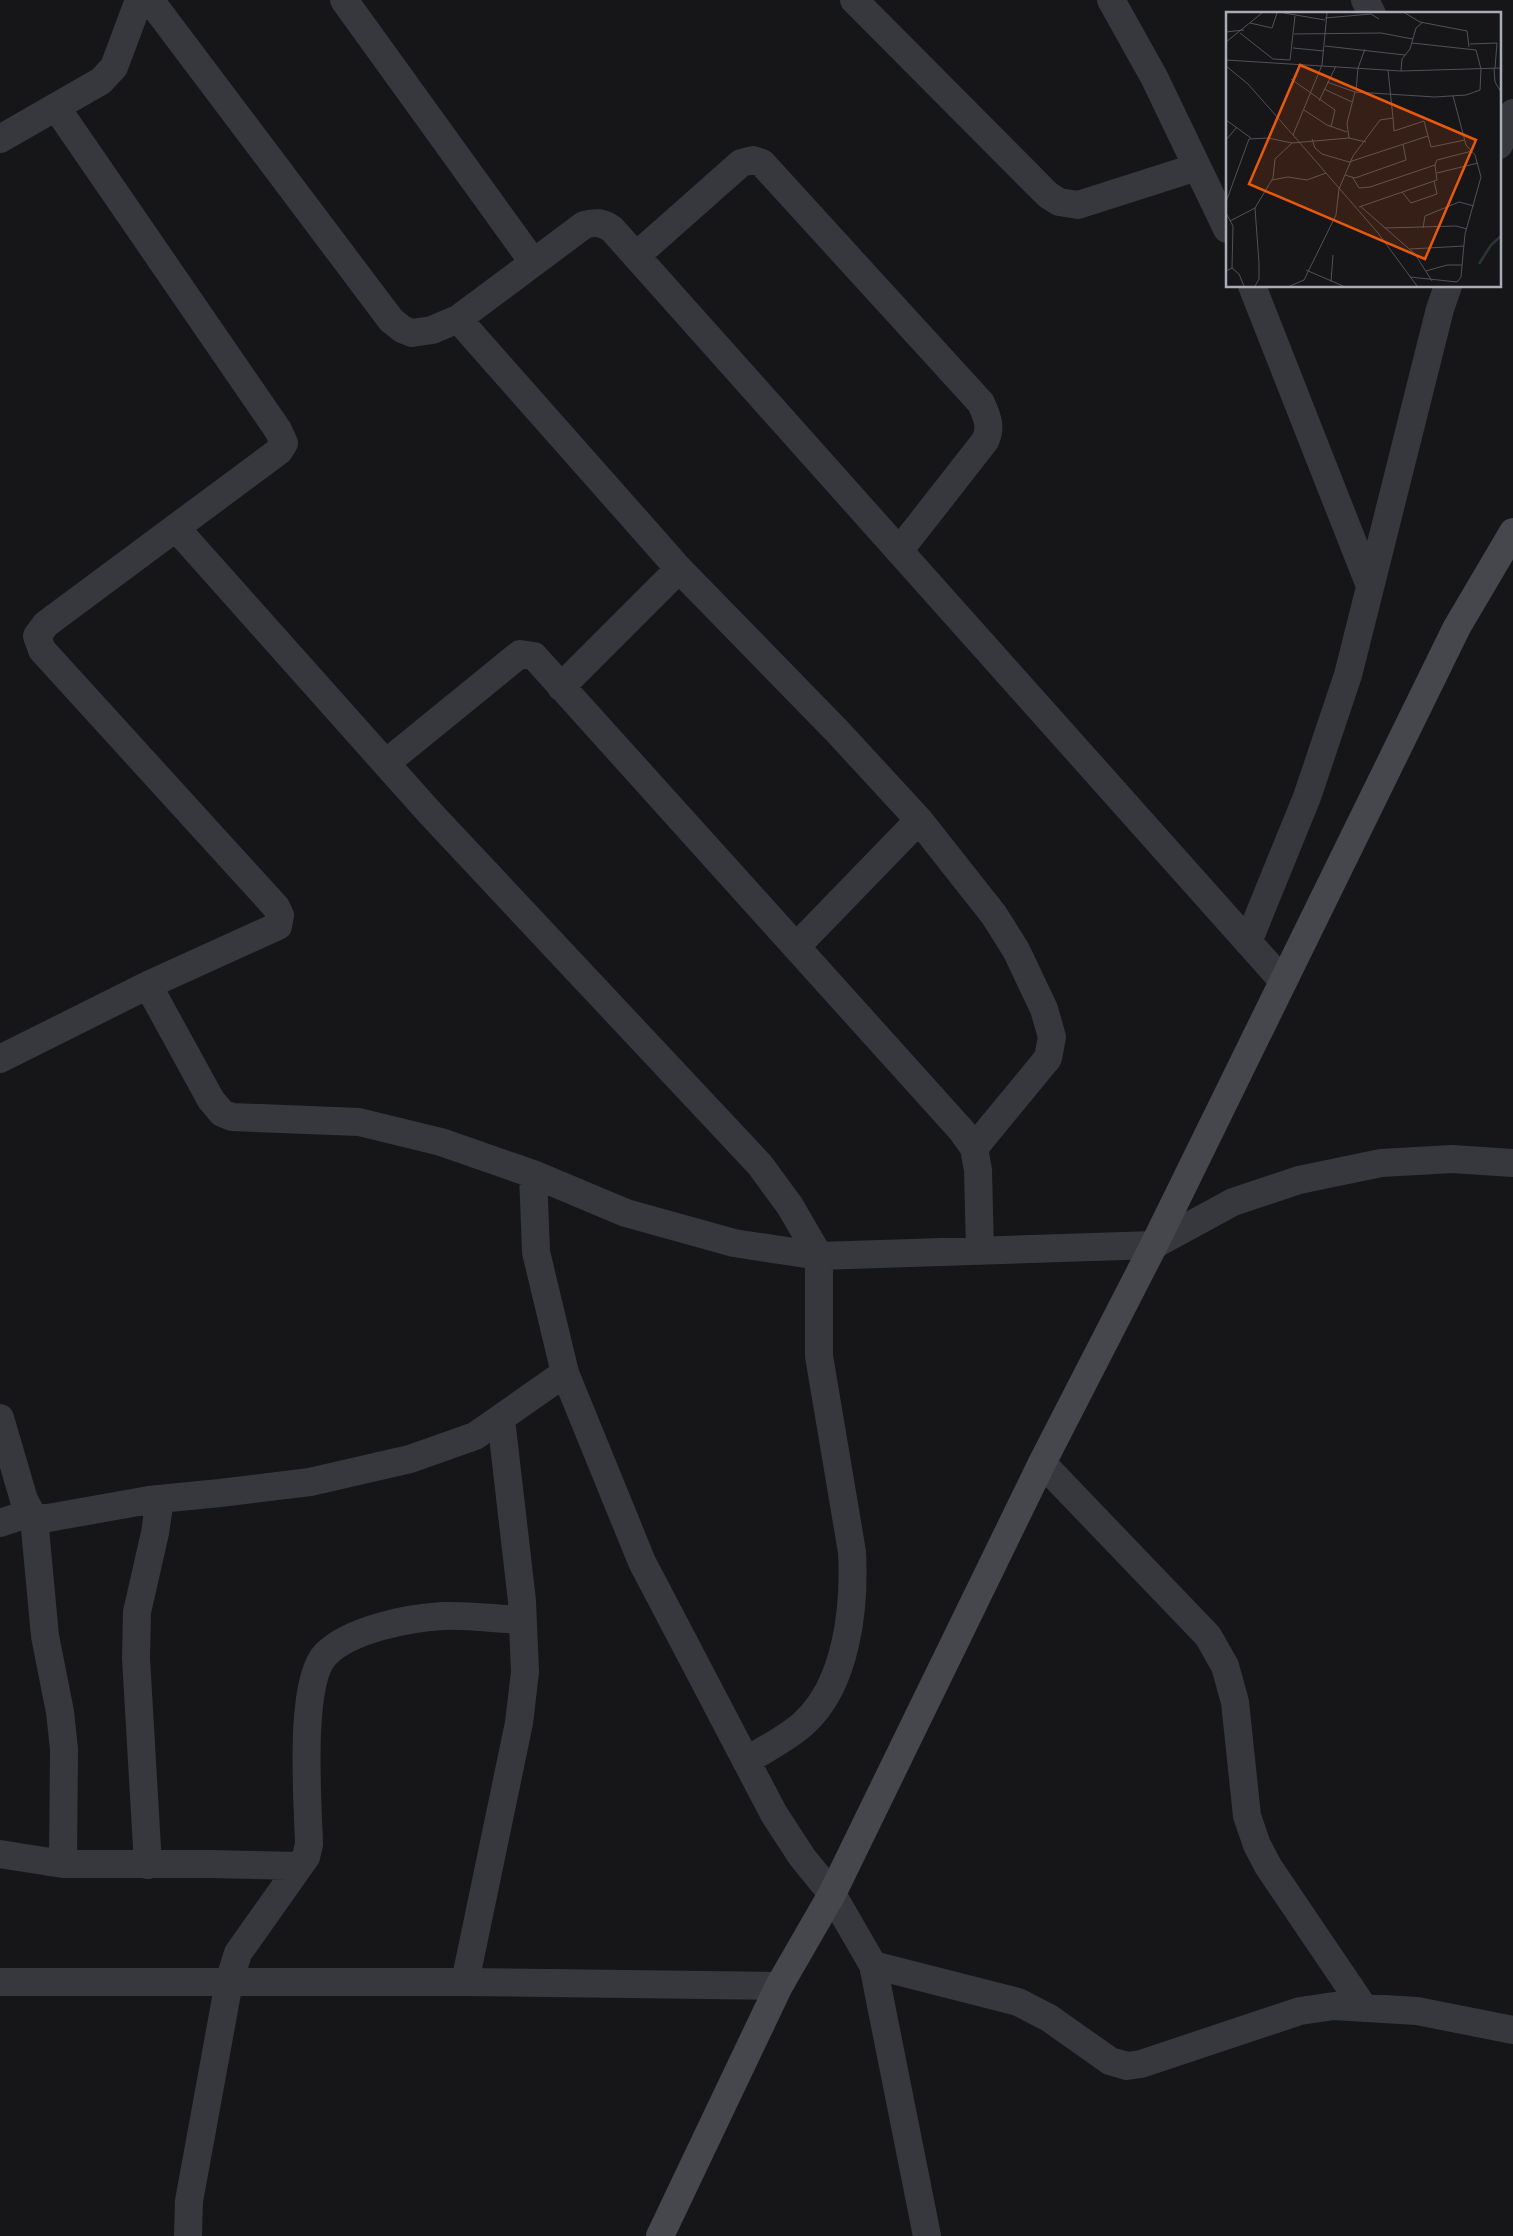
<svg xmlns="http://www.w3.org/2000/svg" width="1513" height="2236" viewBox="0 0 1513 2236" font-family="'PT Sans',sans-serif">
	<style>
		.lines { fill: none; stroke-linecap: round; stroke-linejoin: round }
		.street { stroke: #37383d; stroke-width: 28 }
		.secondary { stroke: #45474d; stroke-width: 28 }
		.inset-river { fill: none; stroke: #2c353c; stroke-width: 2.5 }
		.inset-road { fill: none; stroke: #505258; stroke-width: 1 }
		.view { fill: #e8590c; fill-opacity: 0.15; stroke: #e8590c; stroke-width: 2.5 }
		.inset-edge { fill: none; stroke: #a8adb8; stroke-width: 2.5 }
	</style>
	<rect width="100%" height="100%" fill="#161618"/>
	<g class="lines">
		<path class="street" d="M 150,0 L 391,320 L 402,329 L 412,333 L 432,330 L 458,319 L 584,225 C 596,222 602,222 612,229 L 1283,981
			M 344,0 L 533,262
			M 854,0 L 1048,195 L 1059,202 L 1078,205 L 1197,167
			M 1111,0 L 1154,77 L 1227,229
			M 1365,0 L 1372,14
			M 56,107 L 278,430 L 284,443 L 279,451 L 46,624 L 37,636 L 42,650 L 276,907 L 280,915 L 278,926 L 148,985
			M 0,139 L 101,81 L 114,67 L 139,0
			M 1499,145 L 1513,113
			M 636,256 L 741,163 L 753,160 L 762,163 L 981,403 C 987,417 992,427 985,441 L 899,551
			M 1252,286 L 1370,586
			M 458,319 L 679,569 L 837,731 L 919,820 L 994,915 L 1016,950 L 1044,1009 L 1052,1037 L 1048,1058 L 974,1148
			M 176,528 L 430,813 L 760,1165 L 790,1206 L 819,1256 L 819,1356 L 852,1552 C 855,1607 847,1684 804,1723 C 788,1738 765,1749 746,1761
			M 561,687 L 679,569
			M 386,763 L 520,654 L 534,656 L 962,1131 L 974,1148 L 978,1170 L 980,1250
			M 1248,942 L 1307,797 L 1348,675 L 1440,309 L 1448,286
			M 796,947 L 919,820
			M 0,1059 L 148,985 L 211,1100 L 222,1113 L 232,1117 L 359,1122 L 441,1142 L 533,1174 L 626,1213 L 734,1243 L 819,1256 L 1154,1245 L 1233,1202 L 1299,1180 L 1381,1163 L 1452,1159 L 1513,1163
			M 533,1174 L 536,1252 L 565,1373 L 642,1562 L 774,1814 L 802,1857 L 832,1894 L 873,1965 L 927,2236
			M 0,1418 L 24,1500 L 34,1518 L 48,1518 L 149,1500 L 220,1493 L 310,1482 L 410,1459 L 475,1436 L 565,1373
			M 1042,1463 L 1208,1636 L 1225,1666 L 1235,1702 L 1247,1816 L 1257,1845 L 1268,1866 L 1364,2008
			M 34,1518 L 45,1636 L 60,1712 L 64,1749 L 63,1864
			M 0,1523 L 30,1513
			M 0,1854 L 63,1864 L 209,1864 L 299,1866
			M 148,1865 L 136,1658 L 137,1612 L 155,1533 L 160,1499
			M 873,1965 L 1018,2002 L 1049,2018 L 1110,2061 L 1127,2066 L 1141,2064 L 1300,2011 L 1334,2006 L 1417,2011 L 1513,2030
			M 0,1982 L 465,1982 L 779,1986
			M 465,1982 L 519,1723 L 525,1672 L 522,1601 L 501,1419
			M 188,2236 L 189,2201 L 229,1982 L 238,1953 L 306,1857 L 309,1844 C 308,1804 298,1682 326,1654 C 351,1629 409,1618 443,1616 C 469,1615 496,1619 522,1620"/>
		<path class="secondary" d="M 660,2236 L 779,1986 L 832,1894 L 1042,1463 L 1154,1245 L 1457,627 L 1513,532"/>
	</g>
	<g transform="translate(1226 12)">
		<rect width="275" height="275" fill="#161618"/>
		<path class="inset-river" d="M 253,252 L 265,233 L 275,224"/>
		<path class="inset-road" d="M 58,1 L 99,8M 179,1 L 194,10 L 241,19 L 243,35M 99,6 L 145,2 L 153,7M 24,11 L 46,16 L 51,1M 0,20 L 18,18M 14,21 L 47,47 L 64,48 L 69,4M 68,22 L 155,21 L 187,27M 0,30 L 36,1M 244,32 L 271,31 L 269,56M 99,34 L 179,43M 67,36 L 98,39M 0,48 L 175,59 L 275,56M 0,54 L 22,72 L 67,123 L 152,221 L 191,274M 268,56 L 269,70 L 275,80M 175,59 L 176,47 L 184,37 L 190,16 L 197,10M 65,67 L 109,98 L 105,115M 101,70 L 129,80M 98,77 L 126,90M 130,79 L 132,56 L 139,37M 93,89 L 110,54M 78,98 L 101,113 L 121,120M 167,106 L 168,119 L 198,109 L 205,135 L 239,128M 0,108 L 25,126M 67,123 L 96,53 L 101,1M 123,126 L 121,111 L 129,80 L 209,85 L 240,83 L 254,78 L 255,57 L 250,38 L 186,31M 86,127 L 89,136 L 96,142 L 123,150 L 202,124M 0,128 L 11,115M 211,161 L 252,151M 119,163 L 129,166 L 180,148 L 177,132M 127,166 L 133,176 L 144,175 L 209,153 L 211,148 L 246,139M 46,168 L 62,165 L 81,168 L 100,161M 176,180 L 185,191 L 211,182 L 208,169M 0,190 L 23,127 L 42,126 L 66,131 L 123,126 L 140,130M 134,194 L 189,242 L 206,269M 133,195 L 211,168 L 209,153M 0,201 L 7,214 L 6,256 L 0,259M 4,209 L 29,196M 159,216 L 230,214 L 241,217M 197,216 L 199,204 L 233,190 L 248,194M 184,237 L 238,234M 6,256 L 13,262 L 18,274M 80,258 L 117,274M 200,259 L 221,253 L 236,253M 184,265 L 231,270 L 235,265 L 239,222 L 255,165 L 249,143 L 240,133 L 227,84M 105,270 L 107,243M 29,274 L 33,267 L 33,251 L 29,196 L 47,166 L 49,147 L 66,131M 64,274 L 78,268 L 110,203 L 113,177 L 127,144 L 154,108 L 167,106 L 162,58"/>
		<path class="view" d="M 74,53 L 250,128 L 199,247 L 23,172 Z"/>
		<rect width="275" height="275" class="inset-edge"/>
	</g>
</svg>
